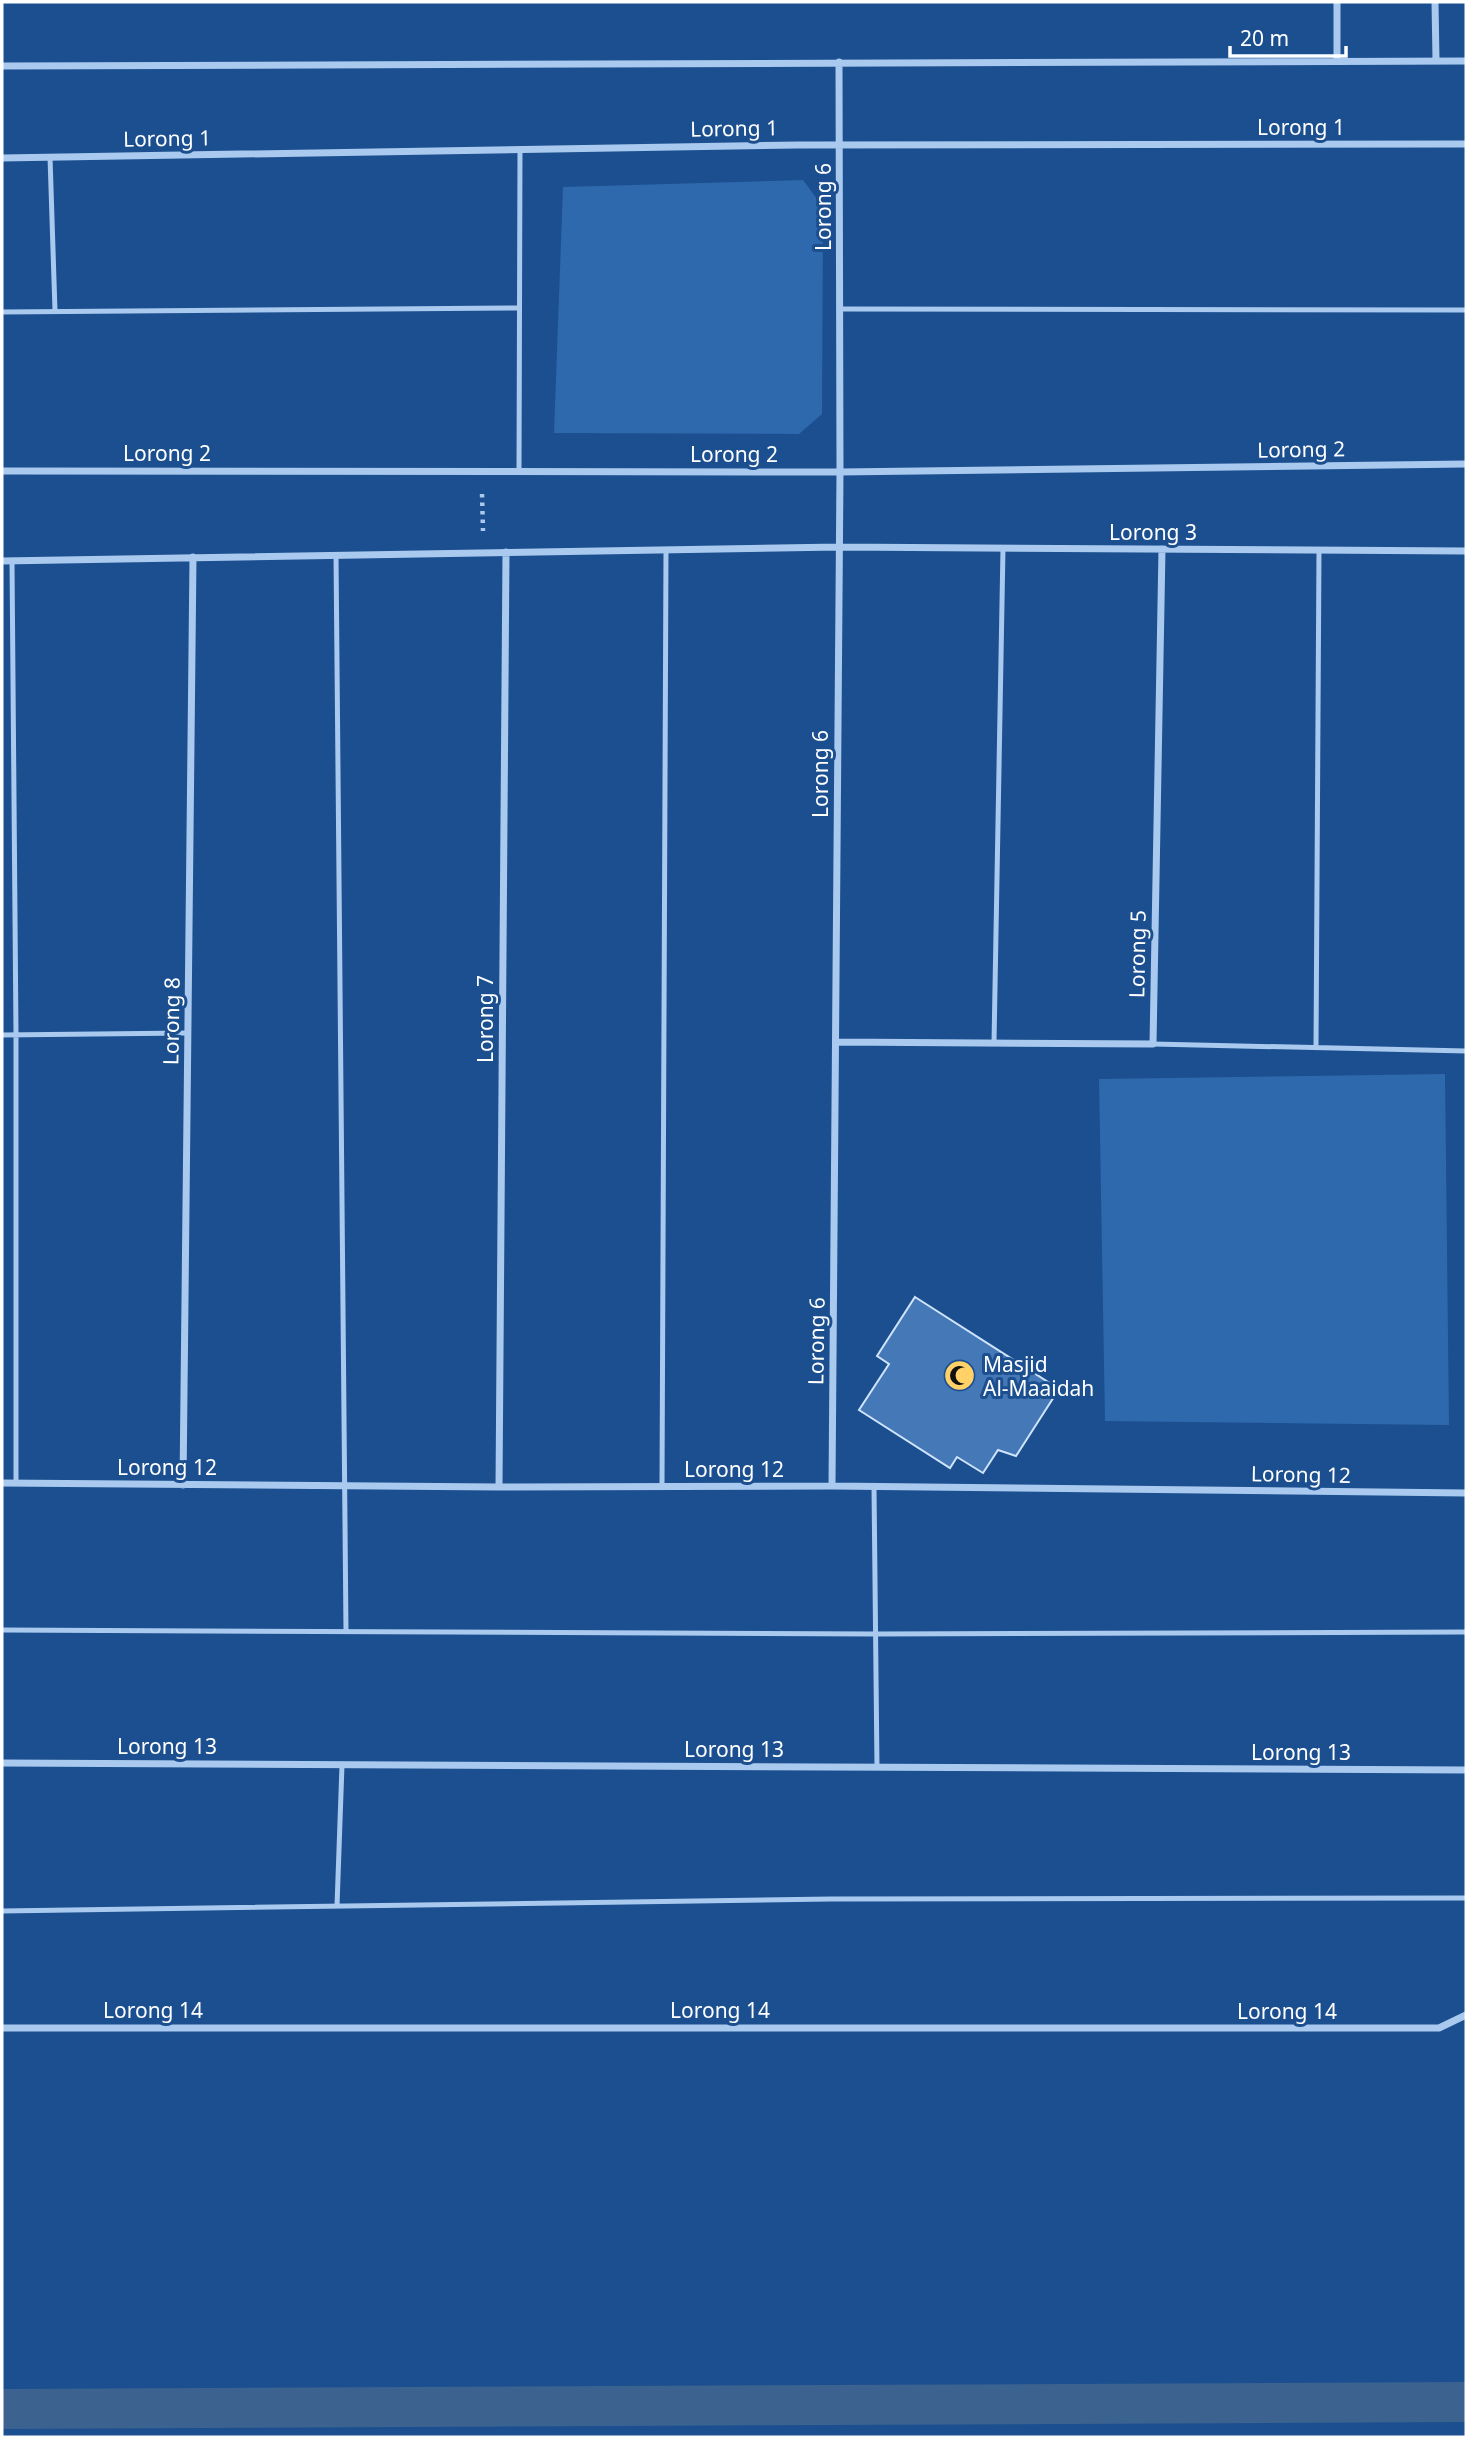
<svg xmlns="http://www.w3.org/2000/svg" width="1468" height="2439" viewBox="0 0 1468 2439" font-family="'Noto Sans',sans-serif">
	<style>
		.green { fill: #2e69ad }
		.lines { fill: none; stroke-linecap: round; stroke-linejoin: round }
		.canal { stroke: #3c6290; stroke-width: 40 }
		.building { fill: #4478b7; stroke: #cfe3fa; stroke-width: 2 }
		.path { stroke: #a9c9ee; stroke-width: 4.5; stroke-dasharray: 3.5 5; stroke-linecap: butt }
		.service { stroke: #a9c9ee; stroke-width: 5 }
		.minor { stroke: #a9c9ee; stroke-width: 7 }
		.labels { text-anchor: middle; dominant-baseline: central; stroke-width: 6; stroke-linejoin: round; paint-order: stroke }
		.street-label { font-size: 21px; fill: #fff; stroke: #1b4f8f }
		.poi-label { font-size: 21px; fill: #fff; stroke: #1b4f8f; text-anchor: start }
	</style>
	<rect width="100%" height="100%" fill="#1b4f8f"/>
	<path class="green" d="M 803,180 L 823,207 L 822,414 L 799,434 L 554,433 L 563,187 Z
		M 1445,1074 L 1449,1425 L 1105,1421 L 1099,1079 Z"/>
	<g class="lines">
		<path class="canal" d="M 2,2409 L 1466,2402"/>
	</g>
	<path class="building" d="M 915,1297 L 1059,1389 L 1016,1456 L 998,1450 L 983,1473 L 957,1457 L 950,1468 L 859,1410 L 889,1364 L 877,1356 Z"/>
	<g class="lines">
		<path class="path" d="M 482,494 L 483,531"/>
		<path class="service" d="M 50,157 L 55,311
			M 841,309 L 1466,310
			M 2,312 L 519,308
			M 519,471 L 520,149
			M 336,555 L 346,1632
			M 12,561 L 16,1035 L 16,1483
			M 2,1035 L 188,1033
			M 994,1043 L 1003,548
			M 1153,1044 L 1466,1051
			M 1316,1048 L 1319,550
			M 662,1487 L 666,550
			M 874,1487 L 877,1767
			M 2,1630 L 876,1634 L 1466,1632
			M 337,1906 L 342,1765
			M 2,1911 L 831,1899 L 1466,1898"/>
		<path class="minor" d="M 1435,2 L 1436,60
			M 1337,61 L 1337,2
			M 2,66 L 1466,61
			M 2,158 L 798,145 L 1466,144
			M 2,471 L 840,472 L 1466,464
			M 2,561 L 839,547 L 1466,551
			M 837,1042 L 1153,1044 L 1162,549
			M 2,1483 L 499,1487 L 832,1486 L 1466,1493
			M 183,1485 L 193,557
			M 832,1486 L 840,472 L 839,62
			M 499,1487 L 506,552
			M 2,1763 L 1466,1770
			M 2,2028 L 1439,2028 L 1466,2015"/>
	</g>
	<defs>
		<symbol id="mosque-disc" viewBox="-11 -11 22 22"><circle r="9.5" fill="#ffd166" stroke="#1b4f8f"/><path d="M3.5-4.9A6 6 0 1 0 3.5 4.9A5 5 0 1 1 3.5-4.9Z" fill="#111"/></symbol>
	</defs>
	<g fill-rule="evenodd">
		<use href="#mosque-disc" x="942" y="1358" width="35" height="35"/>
	</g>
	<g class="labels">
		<g class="street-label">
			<text x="1301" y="127">Lorong 1</text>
			<text transform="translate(734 128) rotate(-1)">Lorong 1</text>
			<text transform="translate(167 138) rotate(-1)">Lorong 1</text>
			<text transform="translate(823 207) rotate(-90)">Lorong 6</text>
			<text transform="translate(1301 449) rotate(-1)">Lorong 2</text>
			<text x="167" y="453">Lorong 2</text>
			<text x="734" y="454">Lorong 2</text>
			<text x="1153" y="532">Lorong 3</text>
			<text transform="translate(820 774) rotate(-90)">Lorong 6</text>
			<text transform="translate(1137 954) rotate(-89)">Lorong 5</text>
			<text transform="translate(485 1019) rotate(-90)">Lorong 7</text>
			<text transform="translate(171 1021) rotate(-89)">Lorong 8</text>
			<text transform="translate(816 1341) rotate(-89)">Lorong 6</text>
			<text x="167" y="1467">Lorong 12</text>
			<text x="734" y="1469">Lorong 12</text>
			<text transform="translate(1301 1474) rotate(1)">Lorong 12</text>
			<text x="167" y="1746">Lorong 13</text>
			<text x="734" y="1749">Lorong 13</text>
			<text x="1301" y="1752">Lorong 13</text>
			<text x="153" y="2010">Lorong 14</text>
			<text x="720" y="2010">Lorong 14</text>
			<text x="1287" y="2011">Lorong 14</text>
		</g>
		<g class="poi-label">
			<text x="983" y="1364">Masjid<tspan x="983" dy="24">Al-Maaidah</tspan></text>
		</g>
	</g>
	<rect width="1468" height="2439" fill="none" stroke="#ffffff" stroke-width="7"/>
	<path d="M1230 46v10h116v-10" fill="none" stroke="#ffffff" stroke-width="3.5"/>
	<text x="1240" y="46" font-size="21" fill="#ffffff" stroke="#1b4f8f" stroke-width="5" paint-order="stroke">20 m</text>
</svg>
